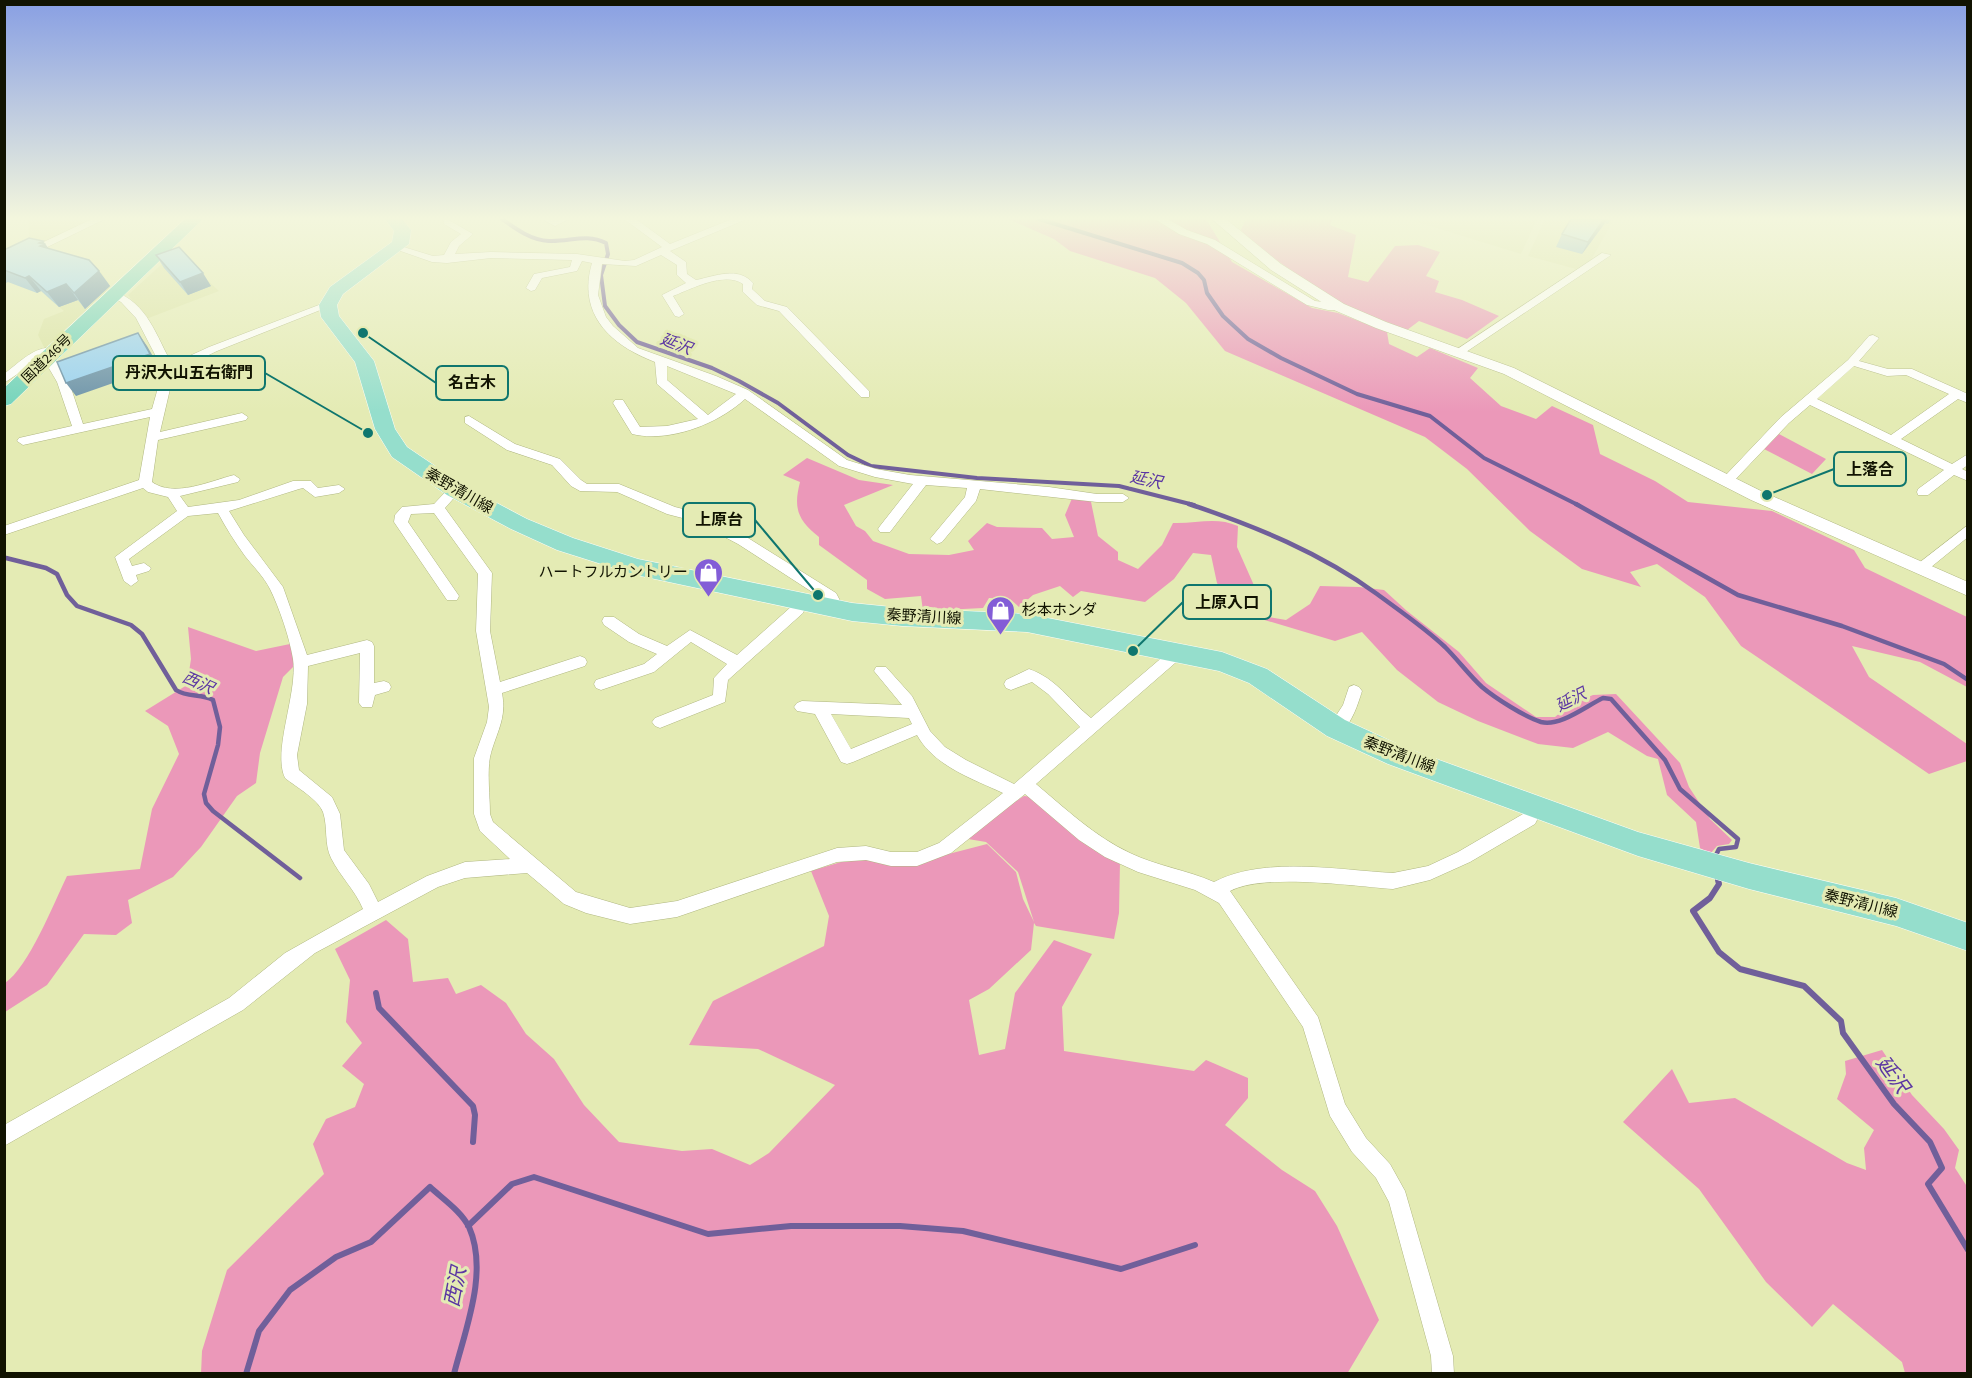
<svg xmlns="http://www.w3.org/2000/svg" width="1972" height="1378" viewBox="0 0 1972 1378" font-family="'Source Sans 3','Noto Sans JP',sans-serif">
	<style>
		.built { fill: #dbe3a4 }
		.green { fill: #eb98b9 }
		.lines { fill: none; stroke-linecap: round; stroke-linejoin: round }
		.stream-far2 { stroke: #705f9a; stroke-width: 4 }
		.stream-far1 { stroke: #705f9a; stroke-width: 4.5 }
		.stream { stroke: #705f9a; stroke-width: 6 }
		.minor-casing { stroke: #b0b781; stroke-width: 1 }
		.tertiary-casing { stroke: #b0b781; stroke-width: 1 }
		.primary-casing { stroke: #fff; stroke-width: 1 }
		.trunk-casing { stroke: #fff; stroke-width: 1 }
		.minor { fill: #fff; fill-rule: evenodd }
		.tertiary { fill: #fff; fill-rule: evenodd }
		.primary { fill: #95decc; fill-rule: evenodd }
		.trunk { fill: #72d3bb; fill-rule: evenodd }
		.wall { fill: #84b4cf }
		.shaded-wall { fill: #6b92a9 }
		.building { fill: #99d1f1; stroke: #6b92a9; stroke-width: 1.5 }
		.labels { text-anchor: middle; dominant-baseline: central; stroke-width: 6; stroke-linejoin: round; paint-order: stroke }
		.far-street-label { font-size: 14px; fill: #111301; stroke: #e4ebb4 }
		.street-label { font-size: 15px; fill: #111301; stroke: #e4ebb4 }
		.poi-label { font-size: 15px; fill: #111301; stroke: #e4ebb4; text-anchor: end }
		.water-label { font-size: 16px; font-style: italic; fill: #5b36a3; stroke: #e4ebb4 }
		.near-water-label { font-size: 20px; font-style: italic; fill: #5b36a3; stroke: #e4ebb4 }
		.leader { fill: none; stroke: #0f766e; stroke-width: 2 }
		.callout-dot { fill: #0f766e; stroke: #e4ebb4; stroke-width: 2 }
		.callout { fill: #e4ebb4; stroke: #0f766e; stroke-width: 2 }
		.callout-label { font-size: 16px; text-anchor: middle; font-weight: bold; fill: #111301 }
	</style>
	<rect width="100%" height="100%" fill="#e4ebb4"/>
	<path class="built" d="M 28,219 L 95,219 L 30,247 Z
		M 1407,219 L 1537,219 L 1521,254 Z
		M 1545,219 L 1614,219 L 1591,260 L 1576,269 L 1528,256 Z
		M 176,251 L 219,291 L 146,319 L 128,295 Z
		M 101,272 L 111,287 L 45,349 L 38,335 L 44,319 L 64,311 L 46,296 Z"/>
	<path class="green" d="M 1008,219 L 1206,219 L 1232,262 L 1312,308 L 1338,313 L 1387,332 L 1389,344 L 1417,357 L 1430,348 L 1478,368 L 1470,378 L 1501,406 L 1536,419 L 1552,406 L 1593,425 L 1600,454 L 1655,481 L 1688,502 L 1772,511 L 1854,550 L 1865,568 L 1967,617 L 1967,687 L 1920,662 L 1852,646 L 1869,677 L 1967,744 L 1967,761 L 1929,774 L 1741,646 L 1705,597 L 1657,564 L 1630,572 L 1641,587 L 1582,569 L 1530,531 L 1467,469 L 1425,437 L 1225,351 L 1186,303 L 1155,278 L 1070,251 L 1054,239 Z
		M 1246,219 L 1333,219 L 1330,225 L 1356,235 L 1348,277 L 1368,282 L 1395,246 L 1418,245 L 1440,252 L 1426,276 L 1439,281 L 1435,292 L 1462,300 L 1499,316 L 1467,339 L 1419,321 L 1407,330 L 1333,301 L 1245,237 L 1240,232 Z
		M 1779,434 L 1826,459 L 1812,474 L 1764,449 Z
		M 807,458 L 859,480 L 893,485 L 844,505 L 856,526 L 865,531 L 873,541 L 909,554 L 949,555 L 974,550 L 968,541 L 987,523 L 997,527 L 1042,528 L 1052,539 L 1074,537 L 1065,515 L 1073,496 L 1090,497 L 1098,536 L 1118,552 L 1118,560 L 1138,569 L 1162,545 L 1173,523 C 1196,524 1216,516 1238,526 L 1237,547 L 1268,617 L 1286,620 L 1310,604 L 1320,586 L 1359,587 L 1384,590 L 1407,611 L 1459,652 L 1486,683 L 1536,717 L 1555,717 L 1569,705 L 1593,695 L 1616,694 L 1680,763 L 1689,787 L 1710,819 L 1732,840 L 1729,844 L 1717,846 L 1710,854 L 1700,848 L 1696,822 L 1667,795 L 1658,759 L 1647,756 L 1608,732 L 1573,748 L 1538,744 L 1478,721 L 1438,702 L 1397,670 L 1362,632 L 1335,641 L 1238,612 L 1217,583 L 1211,555 L 1193,553 L 1174,579 L 1145,602 L 1081,591 L 1073,597 L 1060,586 L 1033,595 L 1019,607 L 1010,599 L 989,598 L 983,608 L 923,611 L 921,596 L 885,599 L 867,589 L 867,580 L 819,545 L 819,537 C 798,520 793,509 800,482 L 783,475 Z
		M 188,627 L 256,651 L 290,644 L 295,665 L 283,677 L 260,753 L 256,783 L 237,796 L 201,847 L 173,877 L 128,900 L 132,923 L 116,935 L 84,934 L 47,985 L 5,1012 L 5,983 C 28,968 54,903 67,876 L 140,869 L 152,809 L 179,754 L 168,726 L 145,711 L 187,685 L 191,659 Z
		M 1024,796 L 1033,797 L 1120,862 L 1119,913 L 1114,939 L 1036,926 L 1034,923 L 1031,950 L 989,989 L 969,1000 L 979,1055 L 1005,1049 L 1015,993 L 1054,940 L 1092,954 L 1062,1007 L 1064,1051 L 1194,1071 L 1206,1060 L 1248,1078 L 1248,1098 L 1225,1125 L 1282,1170 L 1315,1191 L 1337,1226 L 1379,1320 L 1347,1374 L 201,1374 L 202,1351 L 227,1270 L 324,1174 L 313,1144 L 326,1119 L 355,1107 L 364,1084 L 342,1066 L 362,1043 L 346,1022 L 350,980 L 335,949 L 386,920 L 408,939 L 413,982 L 448,978 L 456,994 L 481,985 L 506,1003 L 526,1034 L 554,1059 L 584,1105 L 619,1142 L 682,1151 L 712,1149 L 750,1165 L 769,1153 L 835,1085 L 758,1049 L 689,1045 L 713,1001 L 824,946 L 829,916 L 811,871 L 841,862 L 869,859 L 937,857 L 987,844 L 1016,872 L 1023,899 L 1034,922 L 1018,872 L 986,842 L 968,839 L 1003,809 Z
		M 1882,1050 L 1912,1095 L 1944,1129 L 1959,1150 L 1955,1168 L 1968,1188 L 1967,1373 L 1905,1373 L 1902,1362 L 1833,1304 L 1812,1327 L 1766,1282 L 1699,1189 L 1623,1122 L 1672,1069 L 1689,1103 L 1735,1098 L 1847,1163 L 1866,1170 L 1864,1148 L 1874,1130 L 1837,1099 L 1846,1074 L 1845,1061 Z"/>
	<g class="lines">
		<path class="stream-far2" d="M 502,219 C 516,229 531,240 549,241 C 570,242 586,233 606,243 L 608,254 L 601,275 L 605,306 L 619,325 L 637,342 L 712,368 L 739,381 L 778,403 L 848,455 L 871,466 L 977,478 L 1119,486 L 1194,505
			M 1039,219 L 1182,263 L 1198,273 L 1204,280 L 1207,293 L 1223,316 L 1248,339 L 1281,358 L 1357,394 L 1430,416 L 1484,458 L 1578,505"/>
		<path class="stream-far1" d="M 1189,504 C 1255,526 1321,553 1377,594 C 1400,611 1425,628 1445,647 C 1458,660 1469,675 1482,687 C 1495,698 1525,717 1541,722 C 1560,727 1586,706 1603,698 L 1611,699 L 1665,760 L 1680,789 L 1738,839 L 1736,847 L 1719,849 L 1716,855
			M 1576,504 L 1738,595 L 1842,626 L 1944,664 L 1968,680
			M 6,558 L 46,568 L 57,574 L 67,595 L 77,606 L 131,625 L 142,634 L 176,690 C 188,698 201,693 213,700 L 220,727 L 218,745 L 204,794 L 206,803 L 213,811 L 300,878
			M 1718,879 L 1719,882"/>
		<path class="stream" d="M 1718,880 L 1719,884 L 1710,898 L 1693,911 L 1719,952 L 1740,969 L 1804,986 L 1841,1021 L 1843,1033 L 1894,1104 L 1930,1142 L 1942,1168 L 1928,1184 L 1968,1250
			M 376,993 L 379,1008 L 473,1106 L 475,1115 L 473,1142
			M 468,1226 L 512,1184 L 534,1177 L 708,1234 L 791,1226 L 900,1226 L 963,1231 L 1121,1269 L 1195,1245
			M 246,1374 L 259,1331 L 290,1290 L 336,1257 L 371,1242 L 430,1187 C 443,1199 461,1211 469,1227 C 489,1272 465,1330 454,1374"/>
		<defs>
			<path id="minor" d="M 92,219 L 105,219 L 4,268 L 4,261 Z
				M 447,219 L 473,234 L 459,246 L 455,254 L 491,252 L 577,254 L 625,261 L 634,260 L 662,247 L 624,219 L 636,219 L 670,244 L 732,219 L 747,219 L 670,251 L 686,262 L 687,274 L 696,280 C 715,276 738,266 753,283 L 752,289 L 765,301 L 787,307 L 869,391 L 869,397 L 861,397 L 779,311 L 757,305 L 743,292 L 743,284 C 725,271 691,289 673,296 L 684,314 L 679,317 L 675,316 L 662,295 L 686,283 L 677,275 L 677,265 L 661,255 L 636,266 L 602,264 L 598,295 L 606,317 L 613,326 L 638,348 L 716,376 L 748,390 L 847,460 L 876,469 L 910,475 L 1049,487 L 1097,494 L 1123,494 L 1129,498 L 1123,502 L 1097,502 L 980,489 L 976,501 L 942,542 L 937,544 L 930,539 L 965,497 L 967,488 L 926,485 L 890,532 L 880,532 L 878,529 L 880,526 L 913,484 L 875,477 L 839,466 L 745,399 C 718,424 669,443 632,434 L 613,403 L 615,400 L 623,400 L 640,427 L 667,426 L 698,419 L 657,384 L 655,362 C 610,345 577,314 592,263 L 582,261 L 577,271 L 542,278 L 535,290 L 531,291 L 526,288 L 534,274 L 570,267 L 572,260 L 491,258 L 447,263 L 432,262 L 392,248 L 397,245 L 433,256 L 444,255 L 451,242 L 461,234 L 444,224 L 444,220 ZM 667,366 L 736,394 L 708,415 L 667,380 Z
				M 542,219 L 569,219 L 555,226 Z
				M 1155,219 L 1167,219 L 1187,230 L 1215,240 L 1315,301 L 1340,304 L 1345,307 L 1340,310 L 1328,310 L 1307,305 L 1207,244 L 1179,234 Z
				M 1602,253 L 1611,255 L 1463,354 L 1455,354 L 1453,352 Z
				M 114,292 C 147,301 157,338 172,364 L 209,347 L 324,303 L 328,302 L 333,305 L 217,351 L 174,372 L 160,432 L 242,413 L 248,417 L 246,420 L 158,440 L 152,482 C 174,498 210,481 234,475 L 240,479 L 238,482 L 180,496 L 188,507 L 239,500 L 293,481 L 311,481 L 318,488 L 339,485 L 345,489 L 339,493 L 315,497 L 303,488 L 299,489 L 229,511 L 244,535 L 283,587 L 307,655 L 367,640 L 372,642 L 374,646 L 374,683 L 384,681 L 389,683 L 391,687 L 389,691 L 375,695 L 372,707 L 362,707 L 359,703 L 360,653 L 308,666 L 307,704 L 297,755 L 299,770 L 332,797 L 340,814 L 344,850 L 369,884 L 378,902 L 427,876 L 465,862 L 510,859 L 480,831 L 474,814 L 474,758 L 487,722 L 489,707 L 476,631 L 478,574 L 434,513 L 411,514 L 408,522 L 459,596 L 457,600 L 447,600 L 394,522 L 395,515 L 402,507 L 434,504 L 450,487 L 455,486 L 461,490 L 445,508 L 492,573 L 490,631 L 500,682 L 580,656 L 585,658 L 587,662 L 585,666 L 502,693 C 507,720 496,732 490,757 C 487,774 490,796 490,814 L 493,822 L 576,892 L 630,908 L 677,901 L 837,848 L 866,846 L 891,852 L 917,852 L 939,843 L 1003,793 C 973,779 934,766 917,735 L 853,762 L 847,764 L 841,762 L 815,714 L 797,711 L 794,707 L 797,703 L 802,701 L 902,705 L 874,671 L 876,667 L 886,667 L 912,696 L 930,731 L 945,747 L 966,760 L 1014,784 L 1080,727 L 1048,694 L 1032,682 L 1011,690 L 1006,688 L 1004,684 L 1006,680 L 1029,669 C 1056,678 1070,701 1091,718 L 1172,649 L 1182,649 L 1184,653 L 1182,657 L 1036,784 C 1066,809 1094,836 1130,853 C 1157,866 1187,870 1214,882 C 1264,856 1337,870 1393,873 L 1428,866 L 1458,852 L 1523,814 L 1530,801 L 1536,799 L 1542,801 L 1544,806 L 1535,824 L 1470,862 L 1430,880 L 1393,889 C 1353,886 1264,873 1230,891 L 1318,1017 L 1345,1104 L 1366,1138 L 1390,1164 L 1405,1191 L 1453,1356 L 1454,1374 L 1432,1374 L 1431,1356 L 1389,1202 L 1376,1178 L 1352,1152 L 1330,1116 L 1303,1027 L 1219,903 L 1195,890 L 1138,872 L 1105,857 L 1079,840 L 1025,794 L 951,853 L 917,866 L 891,866 L 866,860 L 837,862 L 677,917 L 630,924 L 586,913 L 564,904 L 527,873 L 465,878 L 438,887 L 315,953 L 243,1010 L 4,1146 L 4,1125 L 229,998 L 285,953 L 363,909 C 355,890 340,876 331,858 C 324,844 328,827 323,812 C 318,799 296,787 285,778 C 272,751 298,693 293,659 C 290,639 279,607 270,589 C 264,577 253,566 245,556 C 235,542 226,528 218,513 L 188,516 L 129,559 L 132,566 L 144,563 L 151,568 L 149,571 L 136,575 L 138,581 L 131,586 L 124,581 L 115,557 L 177,511 L 168,497 L 148,492 L 143,488 L 4,535 L 4,526 L 139,480 L 150,417 L 23,445 L 17,441 L 19,438 L 72,426 L 57,382 L 43,358 L 46,355 L 4,383 L 4,374 C 19,363 42,338 61,352 L 52,355 L 69,382 L 83,424 L 152,409 L 163,370 L 136,318 L 121,302 L 109,295 ZM 831,714 L 909,718 L 912,724 L 851,749 Z
				M 1873,335 L 1879,338 L 1859,361 L 1888,369 L 1912,369 L 1968,394 L 1968,403 L 1958,399 L 1901,439 L 1952,464 L 1968,454 L 1968,465 L 1962,469 L 1968,472 L 1968,481 L 1954,475 L 1928,495 L 1918,495 L 1917,492 L 1918,489 L 1944,470 L 1810,405 L 1789,423 L 1731,484 L 1723,484 L 1721,481 L 1723,478 L 1781,417 L 1848,360 L 1869,336 ZM 1854,366 L 1887,376 L 1906,375 L 1949,394 L 1891,435 L 1817,399 Z
				M 469,416 L 515,444 L 560,459 L 581,480 L 587,484 L 619,484 L 675,507 L 703,514 L 748,538 L 836,593 L 844,608 L 842,612 L 832,612 L 826,601 L 738,544 L 694,521 L 667,514 L 617,492 L 580,491 L 571,486 L 552,465 L 507,450 L 465,423 L 465,417 Z
				M 1968,525 L 1968,537 L 1925,572 L 1915,572 L 1913,569 L 1915,566 Z
				M 801,596 L 808,601 L 803,613 L 728,680 L 725,702 L 660,728 L 655,726 L 652,722 L 655,718 L 713,695 L 714,678 L 727,664 L 691,642 L 654,672 L 601,690 L 596,688 L 594,684 L 596,680 L 644,664 L 657,654 L 629,642 L 604,625 L 602,621 L 604,617 L 614,617 L 639,634 L 667,646 L 690,630 L 737,655 L 792,606 L 796,597 Z
				M 1354,685 L 1359,687 L 1362,691 C 1358,704 1348,738 1331,732 L 1328,728 L 1343,705 L 1349,687 Z"/>
			<path id="tertiary" d="M 1212,219 L 1226,219 L 1281,264 L 1344,304 L 1386,322 L 1514,368 L 1763,492 L 1968,582 L 1968,596 L 1751,500 L 1504,374 L 1376,328 L 1334,310 L 1271,270 Z"/>
			<path id="primary" d="M 385,219 L 402,219 L 411,230 L 409,244 L 343,294 L 337,305 L 339,316 L 374,361 L 395,429 L 407,447 L 463,485 L 527,519 L 573,538 L 638,559 L 852,603 L 902,608 L 1027,614 L 1222,652 L 1267,669 L 1345,720 L 1406,748 L 1638,832 L 1749,863 L 1896,898 L 1968,923 L 1968,951 L 1896,926 L 1749,889 L 1638,856 L 1388,764 L 1327,736 L 1249,683 L 1219,671 L 1027,632 L 902,626 L 852,621 L 636,575 L 557,550 L 511,529 L 447,495 L 392,457 L 375,429 L 355,362 L 321,317 L 319,305 L 330,287 L 392,242 L 394,231 Z"/>
			<path id="trunk" d="M 185,219 L 203,219 L 11,404 L 4,406 L 4,388 Z"/>
		</defs>
		<use href="#minor" class="minor-casing"/>
		<use href="#tertiary" class="tertiary-casing"/>
		<use href="#primary" class="primary-casing"/>
		<use href="#trunk" class="trunk-casing"/>
		<use href="#minor" class="minor"/>
		<use href="#tertiary" class="tertiary"/>
		<use href="#primary" class="primary"/>
		<use href="#trunk" class="trunk"/>
	</g>
	<path class="wall" d="M 1571,219 L 1611,219 L 1608,224 L 1605,223 L 1582,254 L 1556,247 L 1562,234 Z
		M 43,241 L 48,248 L 99,271 L 110,286 L 85,309 L 78,300 L 59,307 L 41,291 L 37,293 L 8,282 L 4,284 L 4,250 Z
		M 156,255 L 211,286 L 188,295 L 164,268 Z"/>
	<path class="shaded-wall" d="M 1604,219 L 1607,219 L 1605,223 L 1582,254 L 1588,242 Z
		M 43,241 L 54,256 L 40,246 L 39,243 Z
		M 99,271 L 110,286 L 85,309 L 74,293 Z
		M 203,273 L 211,286 L 188,295 L 180,282 Z
		M 29,276 L 41,291 L 37,293 L 25,278 Z
		M 66,284 L 78,300 L 59,307 L 47,292 Z
		M 138,333 L 147,346 L 159,367 L 76,396 L 66,383 Z"/>
	<path class="building" d="M 1571,219 L 1604,219 L 1588,242 L 1562,234 Z
		M 29,238 L 43,241 L 39,243 L 44,244 L 40,246 L 89,260 L 99,271 L 74,293 L 66,284 L 47,292 L 29,276 L 25,278 L 4,270 L 4,250 Z
		M 179,247 L 203,273 L 180,282 L 156,255 Z
		M 138,333 L 150,354 L 66,383 L 57,362 Z"/>
	<linearGradient id="sky" x2="0" y2="1"><stop stop-color="#889fe3"/><stop offset="0.53" stop-color="#f3f6dd"/><stop offset="1" stop-color="#f3f6dd" stop-opacity="0"/></linearGradient>
	<rect width="1972" height="412" fill="url(#sky)"/>
	<defs>
		<symbol id="shop-pin" viewBox="-11 -11 22 30"><path d="M0 17L-7.5 6A9.5 9.5 0 1 1 7.5 6Z" fill="#835dd7" stroke="#e4ebb4"/><path d="M-5-2.5h2.3a2.7 3.5 0 0 1 5.4 0H5L5.5 6h-11ZM-1.5-2.5h3a1.5 2.3 0 0 0-3 0Z" fill="#fff"/></symbol>
	</defs>
	<g fill-rule="evenodd">
		<use href="#shop-pin" x="692" y="556" width="33" height="45"/>
		<use href="#shop-pin" x="984" y="594" width="33" height="45"/>
	</g>
	<g class="labels">
		<g class="far-street-label">
			<text transform="translate(47 359) rotate(-44)">国道246号</text>
		</g>
		<g class="street-label">
			<text transform="translate(459 491) rotate(30)">秦野清川線</text>
			<text transform="translate(924 617) rotate(3)">秦野清川線</text>
			<text transform="translate(1399 755) rotate(21)">秦野清川線</text>
			<text transform="translate(1861 904) rotate(14)">秦野清川線</text>
		</g>
		<g class="poi-label">
			<text x="688" y="572">ハートフルカントリー</text>
			<text x="1022" y="610" text-anchor="start">杉本ホンダ</text>
		</g>
		<g class="water-label">
			<text transform="translate(676 344) rotate(21)">延沢</text>
			<text transform="translate(1146 480) rotate(12)">延沢</text>
			<text transform="translate(198 683) rotate(24)">西沢</text>
			<text transform="translate(1571 700) rotate(-27)">延沢</text>
		</g>
		<g class="near-water-label">
			<text transform="translate(1892 1075) rotate(54)">延沢</text>
			<text transform="translate(456 1287) rotate(-79)">西沢</text>
		</g>
	</g>
	<path class="leader" d="M368 433L265 373M363 333L436 383M1767 495L1834 469M818 595L755 520M1133 651L1183 602"/>
	<g class="callout-dot">
		<circle cx="368" cy="433" r="6"/>
		<circle cx="363" cy="333" r="6"/>
		<circle cx="1767" cy="495" r="6"/>
		<circle cx="818" cy="595" r="6"/>
		<circle cx="1133" cy="651" r="6"/>
	</g>
	<g class="callout">
		<rect x="113" y="356" width="152" height="34" rx="6"/>
		<rect x="436" y="366" width="72" height="34" rx="6"/>
		<rect x="1834" y="452" width="72" height="34" rx="6"/>
		<rect x="683" y="503" width="72" height="34" rx="6"/>
		<rect x="1183" y="585" width="88" height="34" rx="6"/>
	</g>
	<g class="callout-label">
		<text x="189" y="378">丹沢大山五右衛門</text>
		<text x="472" y="388">名古木</text>
		<text x="1870" y="475">上落合</text>
		<text x="719" y="525">上原台</text>
		<text x="1227" y="608">上原入口</text>
	</g>
	<rect width="1972" height="1378" fill="none" stroke="#111301" stroke-width="12"/>
</svg>
